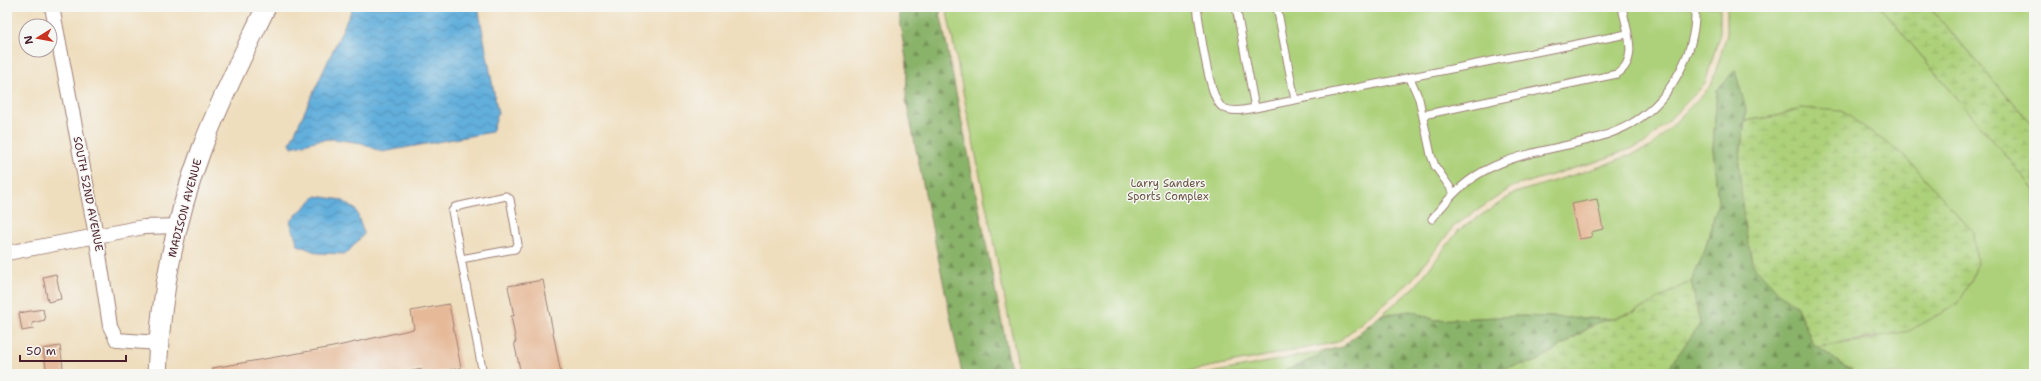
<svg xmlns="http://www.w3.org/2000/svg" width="2041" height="381" viewBox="0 0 2041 381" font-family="'Shantell Sans',sans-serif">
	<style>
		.green { fill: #add17a; stroke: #7c7852 }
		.forest { fill: url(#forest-firs); stroke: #6a694a }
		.wetland { fill: url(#wetland-marsh); stroke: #7c7852 }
		.water { fill: url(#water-waves); stroke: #566784 }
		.building { fill: #e6b998 }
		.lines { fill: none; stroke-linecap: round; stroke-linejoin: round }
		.service-casing { stroke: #9c7e74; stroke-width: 9 }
		.minor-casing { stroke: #9c7e74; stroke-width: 16 }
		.secondary-casing { stroke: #9c7e74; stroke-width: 21 }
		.service { stroke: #fff; stroke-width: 7 }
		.minor { stroke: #fff; stroke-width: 14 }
		.secondary { stroke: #fff; stroke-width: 19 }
		.labels { text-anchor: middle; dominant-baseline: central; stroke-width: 3; stroke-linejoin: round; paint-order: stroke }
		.park-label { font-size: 11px; fill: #685443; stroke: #f6f6f2 }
		.street-label { font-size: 11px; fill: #4a1f2b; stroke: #f6f6f2 }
	</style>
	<defs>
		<pattern id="forest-firs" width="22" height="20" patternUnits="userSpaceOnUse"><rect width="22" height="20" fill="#8ab36a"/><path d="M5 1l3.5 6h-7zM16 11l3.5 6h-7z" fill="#739157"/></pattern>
		<pattern id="wetland-marsh" width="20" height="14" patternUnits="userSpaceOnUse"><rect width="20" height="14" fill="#add17a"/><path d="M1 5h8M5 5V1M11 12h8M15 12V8" fill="none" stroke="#96b36a"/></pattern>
		<pattern id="water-waves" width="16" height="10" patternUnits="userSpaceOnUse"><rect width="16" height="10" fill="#62afdc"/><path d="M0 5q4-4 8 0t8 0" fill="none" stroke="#538eb3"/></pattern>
	</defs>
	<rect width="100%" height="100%" fill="#f6f6f2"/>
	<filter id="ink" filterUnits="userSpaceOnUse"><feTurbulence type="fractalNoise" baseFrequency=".025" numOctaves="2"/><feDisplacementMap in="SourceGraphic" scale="8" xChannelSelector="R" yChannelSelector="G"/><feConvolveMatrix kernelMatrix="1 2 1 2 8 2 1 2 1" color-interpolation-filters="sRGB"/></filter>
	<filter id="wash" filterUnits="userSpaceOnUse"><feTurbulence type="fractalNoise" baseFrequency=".012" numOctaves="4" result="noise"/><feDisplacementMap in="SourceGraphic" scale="16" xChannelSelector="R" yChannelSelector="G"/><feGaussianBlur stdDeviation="0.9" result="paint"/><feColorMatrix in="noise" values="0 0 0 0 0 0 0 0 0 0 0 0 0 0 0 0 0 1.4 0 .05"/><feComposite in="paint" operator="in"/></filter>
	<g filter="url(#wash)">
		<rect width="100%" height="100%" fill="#efdebe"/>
		<path class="green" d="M 946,7 L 1720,7 L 1720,33 L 1705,84 L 1646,143 L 1598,161 L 1512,187 L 1454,226 L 1410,282 L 1338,342 L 1173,374 L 1020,374 Z
			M 1727,7 L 1880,7 L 2034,189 L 2034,374 L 1851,374 L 1851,368 L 1845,367 L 1818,347 L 1875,339 L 1974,233 L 1945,202 L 1800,108 L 1777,116 L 1745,121 L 1746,109 L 1717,90 L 1713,148 L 1718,202 L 1704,253 L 1691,281 L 1635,312 L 1610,319 L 1519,316 L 1435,320 L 1411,311 L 1381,315 L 1415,287 L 1459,230 L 1515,193 L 1599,167 L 1651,147 L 1711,86 L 1727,34 Z
			M 1929,7 L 2034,7 L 2034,127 Z
			M 1325,351 L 1315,358 L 1277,374 L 1206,374 Z"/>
		<path class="forest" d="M 897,7 L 939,7 L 1012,374 L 962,374 L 906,100 L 907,64 Z
			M 1735,70 L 1746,109 L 1739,165 L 1781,295 L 1796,305 L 1813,343 L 1845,367 L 1851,368 L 1851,374 L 1664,374 L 1700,324 L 1691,281 L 1704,253 L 1718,202 L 1713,148 L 1717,90 Z
			M 1411,311 L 1435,320 L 1519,316 L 1610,319 C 1583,327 1562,347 1538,361 C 1526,367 1486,372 1471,374 L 1277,374 L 1315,358 L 1325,351 L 1342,347 L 1381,315 Z"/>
		<path class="wetland" d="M 1880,7 L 1929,7 L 2034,127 L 2034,189 Z
			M 1800,108 L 1842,111 L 1906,157 L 1974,233 L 1977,264 L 1972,279 L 1956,305 L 1909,331 L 1818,347 L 1813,343 L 1796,305 L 1781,295 L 1753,265 L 1744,222 L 1739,165 L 1745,121 L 1777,116 Z
			M 1691,281 L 1700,324 L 1664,374 L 1471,374 L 1536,362 L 1597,323 L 1635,312 Z"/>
		<path class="water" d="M 353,7 L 478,7 L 498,114 L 492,132 L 382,152 L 362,143 L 333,139 L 319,140 L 292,147 L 290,143 Z
			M 316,196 L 342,200 L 356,210 L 364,234 L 346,254 L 318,253 L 298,245 L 290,221 Z"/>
		<g id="blocks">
			<path class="building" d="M 1597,199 L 1603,229 L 1591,232 L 1592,237 L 1579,239 L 1571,204 Z
				M 56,274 L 61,299 L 48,302 L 43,277 Z
				M 543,280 L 561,374 L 521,374 L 514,342 L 516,342 L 511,316 L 514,316 L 508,286 Z
				M 449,304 L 461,368 L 428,374 L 422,374 L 421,369 L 399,374 L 213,374 L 213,368 L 333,347 L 414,329 L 411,311 Z
				M 43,309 L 45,320 L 32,323 L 33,329 L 22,331 L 19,313 Z
				M 60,346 L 64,374 L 47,374 L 43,349 Z"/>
		</g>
	</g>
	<g filter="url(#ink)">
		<use href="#blocks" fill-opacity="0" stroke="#9c7e74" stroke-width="1"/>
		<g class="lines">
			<defs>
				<path id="service" d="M 1197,7 C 1200,26 1208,97 1222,107 C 1232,113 1244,110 1255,108 L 1627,34
					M 1236,7 L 1255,108
					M 1277,7 L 1295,100
					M 1410,78 L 1419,99 L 1431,155 L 1435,166 L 1454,193
					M 1423,115 L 1617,74 C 1640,59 1626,29 1622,7
					M 1432,219 C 1449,197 1468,177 1494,166 C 1562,136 1635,152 1677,76 C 1690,54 1696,32 1695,7
					M 461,259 L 515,249 L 518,244 L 510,199 L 506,196 L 455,207 L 452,211 L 483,374"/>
				<path id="minor" d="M 52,7 L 96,235 L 110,326 L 117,340 L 158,343
					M 7,253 L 144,227 L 179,226"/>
				<path id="secondary" d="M 157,374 C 160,298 175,220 202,148 C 220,100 244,53 266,7"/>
			</defs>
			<use href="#service" class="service-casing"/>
			<use href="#minor" class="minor-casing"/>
			<use href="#secondary" class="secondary-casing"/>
			<use href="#service" class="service"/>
			<use href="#minor" class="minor"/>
			<use href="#secondary" class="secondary"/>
		</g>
	</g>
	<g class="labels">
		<g class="park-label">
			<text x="1168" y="183">Larry Sanders<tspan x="1168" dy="13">Sports Complex</tspan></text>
		</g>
		<g class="street-label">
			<text transform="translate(88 194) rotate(79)">SOUTH 52ND AVENUE</text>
			<text transform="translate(185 208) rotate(-75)">MADISON AVENUE</text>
		</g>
	</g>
	<rect width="2041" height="381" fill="none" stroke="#f6f6f2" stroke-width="24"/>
	<g transform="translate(38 38) rotate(259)"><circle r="19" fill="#f6f6f2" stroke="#b1a0a2"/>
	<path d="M0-3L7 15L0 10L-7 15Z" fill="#c8321e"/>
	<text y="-6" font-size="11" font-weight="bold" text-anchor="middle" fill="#4a1f2b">N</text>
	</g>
	<path d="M20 355v6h106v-6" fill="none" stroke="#4a1f2b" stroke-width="2"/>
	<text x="26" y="355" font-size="12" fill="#4a1f2b" stroke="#f6f6f2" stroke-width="3" paint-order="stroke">50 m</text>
</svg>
